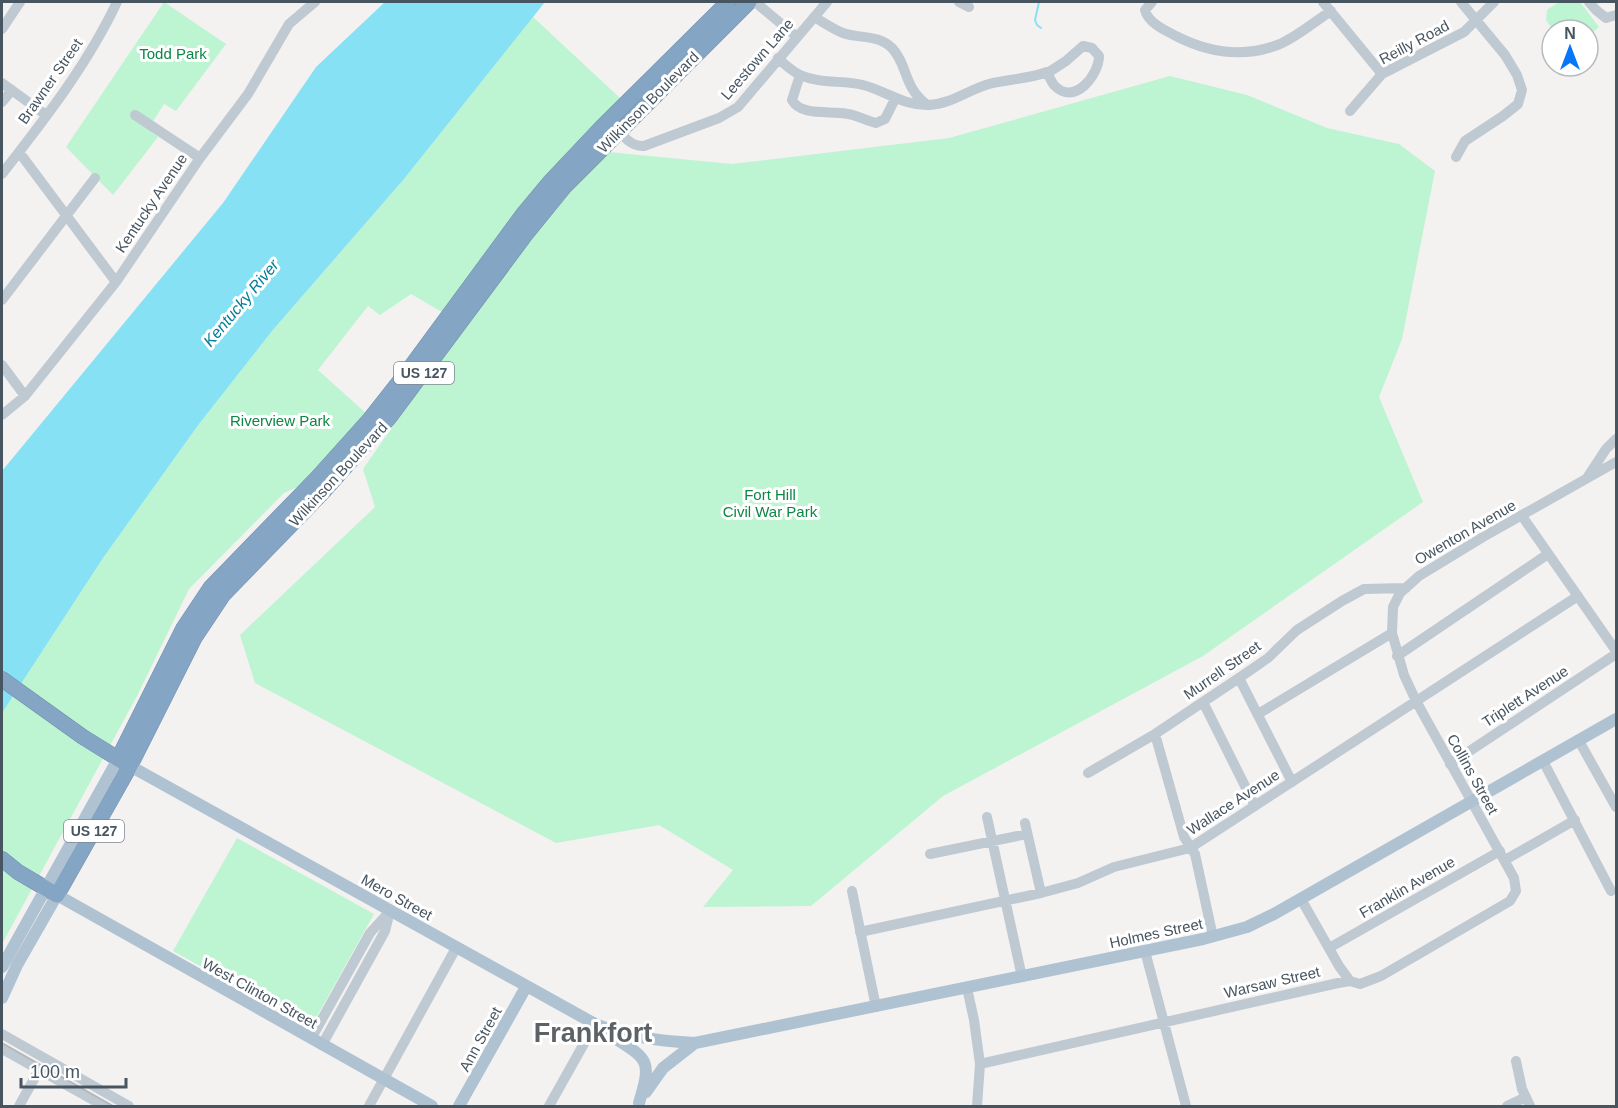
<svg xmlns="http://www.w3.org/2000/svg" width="1618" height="1108" viewBox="0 0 1618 1108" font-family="Helvetica,sans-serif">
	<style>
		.green { fill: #bdf4d1 }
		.water { fill: #86e1f5 }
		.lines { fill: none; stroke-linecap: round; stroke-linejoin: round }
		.stream { stroke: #86e1f5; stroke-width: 2 }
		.highway-casing { stroke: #7090b0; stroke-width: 16 }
		.minor { stroke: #bec9d2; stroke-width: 10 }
		.major { stroke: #afc2d2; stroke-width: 12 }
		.highway { stroke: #85a5c4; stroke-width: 15 }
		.rail { stroke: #b3b7bc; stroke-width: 2 }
		.labels { text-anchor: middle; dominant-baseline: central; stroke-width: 6; stroke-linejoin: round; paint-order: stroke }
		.shield { fill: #fff; stroke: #7e8890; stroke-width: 1.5 }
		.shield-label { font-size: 14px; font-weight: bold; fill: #475561 }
		.street-label { font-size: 15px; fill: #475561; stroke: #fff }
		.park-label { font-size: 15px; fill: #0e8646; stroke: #fff }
		.water-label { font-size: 16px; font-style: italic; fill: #037e99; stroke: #fff }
		.town-label { font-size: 27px; font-weight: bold; fill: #5d6267; stroke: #fff }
	</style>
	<rect width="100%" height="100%" fill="#f4f1f1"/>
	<path class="green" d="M 164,2 L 226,44 L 176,111 L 164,104 L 148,129 L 158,137 L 113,195 L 66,147 Z
		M 1559,2 L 1580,2 L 1599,27 L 1588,36 L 1588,30 L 1553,30 L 1546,20 L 1547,10 Z
		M 533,17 L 620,98 L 442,312 L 411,294 L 380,315 L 368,306 L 318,370 L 368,415 L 304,484 L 284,493 L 189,589 L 137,696 L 2,944 L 2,713 L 103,558 L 199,424 L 272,331 L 404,179 Z
		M 1170,76 L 1247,95 L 1327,128 L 1399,144 L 1435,171 L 1402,339 L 1379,397 L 1423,502 L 1203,656 L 943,796 L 811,906 L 703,907 L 733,870 L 659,825 L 556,843 L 255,683 L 240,635 L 375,507 L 363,469 L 533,225 L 598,151 L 732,164 L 949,138 Z
		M 237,838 L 374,914 L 311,1027 L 173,951 Z"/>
	<path class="water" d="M 385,2 L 545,2 L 404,179 L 272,331 L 199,424 L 103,558 L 2,713 L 2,471 L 223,203 L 316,67 Z"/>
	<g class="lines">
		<path class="stream" d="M 1039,2 L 1035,20 L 1037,25 L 1041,28"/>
		<defs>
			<path id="highway" d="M 2,679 L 83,737 L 125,763
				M 118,759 L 183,629 L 211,587 L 317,478 L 370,419 L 407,372 L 524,213 L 549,183 L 601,128 L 728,2
				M 2,859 L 18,872 L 57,895 L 130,766 L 195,637 L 223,595 L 323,492 L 389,418 L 526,234 L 565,186 L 749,2"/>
		</defs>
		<use href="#highway" class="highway-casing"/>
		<path class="minor" d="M 755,2 L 797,37
			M 959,2 L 969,7
			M 1152,2 L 1145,10 C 1148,23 1166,31 1176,36 C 1209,53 1245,58 1280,44 C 1298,36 1314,22 1331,11
			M 1323,2 L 1382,74
			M 1589,2 L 1596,10 L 1606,18 L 1616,15
			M 814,17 C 823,22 833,29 843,33 C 860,39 878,34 892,48 C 908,65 903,86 926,104
			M 2,29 L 20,2
			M 778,58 C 785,65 792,71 800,75 C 820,84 843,80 863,85 C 886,91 904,106 929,105 C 951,104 968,90 989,84 C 1008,79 1029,79 1047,72 L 1049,72 L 1066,61 L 1083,46 L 1092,48 L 1099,56 C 1099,75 1074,107 1054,85 C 1051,81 1049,76 1047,72
			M 800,75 L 792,100 C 801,117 831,110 848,114 C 857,115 866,121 876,123 L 885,119 L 895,99
			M 2,83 L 46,115
			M 2,102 L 12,90
			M 1350,111 L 1382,74 L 1464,32 L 1494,2
			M 135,115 L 200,158
			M 616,127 C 623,136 631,147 644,146 L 719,118 L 738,107 L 827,2
			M 19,152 L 116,282
			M 1456,157 L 1465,141 L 1503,116 L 1518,104 L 1522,90 L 1517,75 L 1505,55 L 1461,2
			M 2,174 C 44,120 88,64 117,2
			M 2,300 L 95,178
			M 2,365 L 25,396
			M 2,415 L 25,396 L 116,282 L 200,158 L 248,94 L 289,24 L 315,2
			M 1587,478 L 1606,449 L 1616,439
			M 1522,516 L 1616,651
			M 1397,656 L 1548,554
			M 1239,678 L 1292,782
			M 1203,702 L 1255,806
			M 1258,714 L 1392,633
			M 1155,734 L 1184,837 L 1195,854 L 1213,937
			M 1579,741 L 1616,807
			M 1543,761 L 1611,891
			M 1450,764 L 1616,654
			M 1088,773 L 1155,734 L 1239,678 L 1268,658 L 1297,630 L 1342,601 L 1364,589 L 1406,588
			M 987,817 L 1022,977
			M 1025,823 L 1041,893
			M 930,854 L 1027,834
			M 1505,860 L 1575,820
			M 852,891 L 876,1007
			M 1301,899 L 1339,966 L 1350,981
			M 860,932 L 1041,893 L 1078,883 L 1114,867 L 1190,848 L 1578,596
			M 1329,948 L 1500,851
			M 1145,951 L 1186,1106
			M 967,988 L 974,1020 L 980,1064 L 977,1106
			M 2,1034 L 129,1106
			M 311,1039 L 370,933 L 390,911
			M 322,1045 L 385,931 L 390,911
			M 2,1049 L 104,1106
			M 1516,1061 L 1522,1089 L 1530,1106
			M 980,1064 L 1338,983 L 1350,981 L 1360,984 L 1381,976 L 1510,901 L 1516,891 L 1514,878 L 1416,701 L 1404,675 L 1392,633 L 1393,607 L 1400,593 L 1419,576 L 1483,537 L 1616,462
			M 19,1106 L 39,1070
			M 369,1106 L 456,948
			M 549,1106 L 595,1024
			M 1507,1106 L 1526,1097"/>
		<path class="major" d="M 130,766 L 595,1024 C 628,1037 659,1041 695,1043 L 1203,939 L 1247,927 L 1274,914 L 1616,719
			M 2,967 L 118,759
			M 2,998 L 17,965 L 57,895 L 432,1106
			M 610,1035 C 647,1059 653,1058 639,1103
			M 646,1092 L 663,1068 L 695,1043
			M 459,1106 L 526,987"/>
		<use href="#highway" class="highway"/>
		<path class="rail" d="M 2,1043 L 113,1106"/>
	</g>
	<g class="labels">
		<g class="shield">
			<rect x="394" y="362" width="60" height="22" rx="4.5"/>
			<rect x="64" y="820" width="60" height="22" rx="4.5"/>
		</g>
		<g class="shield-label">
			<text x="424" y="373">US 127</text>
			<text x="94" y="831">US 127</text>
		</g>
		<g class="street-label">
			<text transform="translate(1414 42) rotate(-28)">Reilly Road</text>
			<text transform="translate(757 59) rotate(-49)">Leestown Lane</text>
			<text transform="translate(50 81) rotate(-55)">Brawner Street</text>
			<text transform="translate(648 102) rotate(-45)">Wilkinson Boulevard</text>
			<text transform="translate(151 203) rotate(-56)">Kentucky Avenue</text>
			<text transform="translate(338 474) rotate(-47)">Wilkinson Boulevard</text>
			<text transform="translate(1465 532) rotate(-30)">Owenton Avenue</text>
			<text transform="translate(1222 670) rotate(-35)">Murrell Street</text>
			<text transform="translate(1525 696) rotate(-33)">Triplett Avenue</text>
			<text transform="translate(1473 774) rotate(61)">Collins Street</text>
			<text transform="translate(1233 802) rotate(-33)">Wallace Avenue</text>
			<text transform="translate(1407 887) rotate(-30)">Franklin Avenue</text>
			<text transform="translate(397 897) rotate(29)">Mero Street</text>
			<text transform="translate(1156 933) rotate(-12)">Holmes Street</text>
			<text transform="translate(1272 982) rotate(-13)">Warsaw Street</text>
			<text transform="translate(260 993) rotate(29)">West Clinton Street</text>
			<text transform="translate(480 1039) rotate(-61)">Ann Street</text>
		</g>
		<g class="park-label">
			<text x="173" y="53">Todd Park</text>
			<text x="280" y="420">Riverview Park</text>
			<text x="770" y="494">Fort Hill<tspan x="770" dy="17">Civil War Park</tspan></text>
		</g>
		<g class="water-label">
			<text transform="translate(241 303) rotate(-50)">Kentucky River</text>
		</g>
		<g class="town-label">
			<text x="593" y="1033">Frankfort</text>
		</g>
	</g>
	<rect width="1618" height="1108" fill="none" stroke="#475561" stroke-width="6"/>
	<g transform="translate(1570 48)"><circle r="28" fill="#ffffff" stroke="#b5bbc0" stroke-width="1.5"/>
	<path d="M0-4.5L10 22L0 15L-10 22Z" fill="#0777f8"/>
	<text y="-9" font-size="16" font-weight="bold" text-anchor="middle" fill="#475561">N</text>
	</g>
	<path d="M21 1078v9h105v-9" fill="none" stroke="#475561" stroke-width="3"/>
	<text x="30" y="1078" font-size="18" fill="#475561" stroke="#ffffff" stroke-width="4.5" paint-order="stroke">100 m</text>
</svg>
